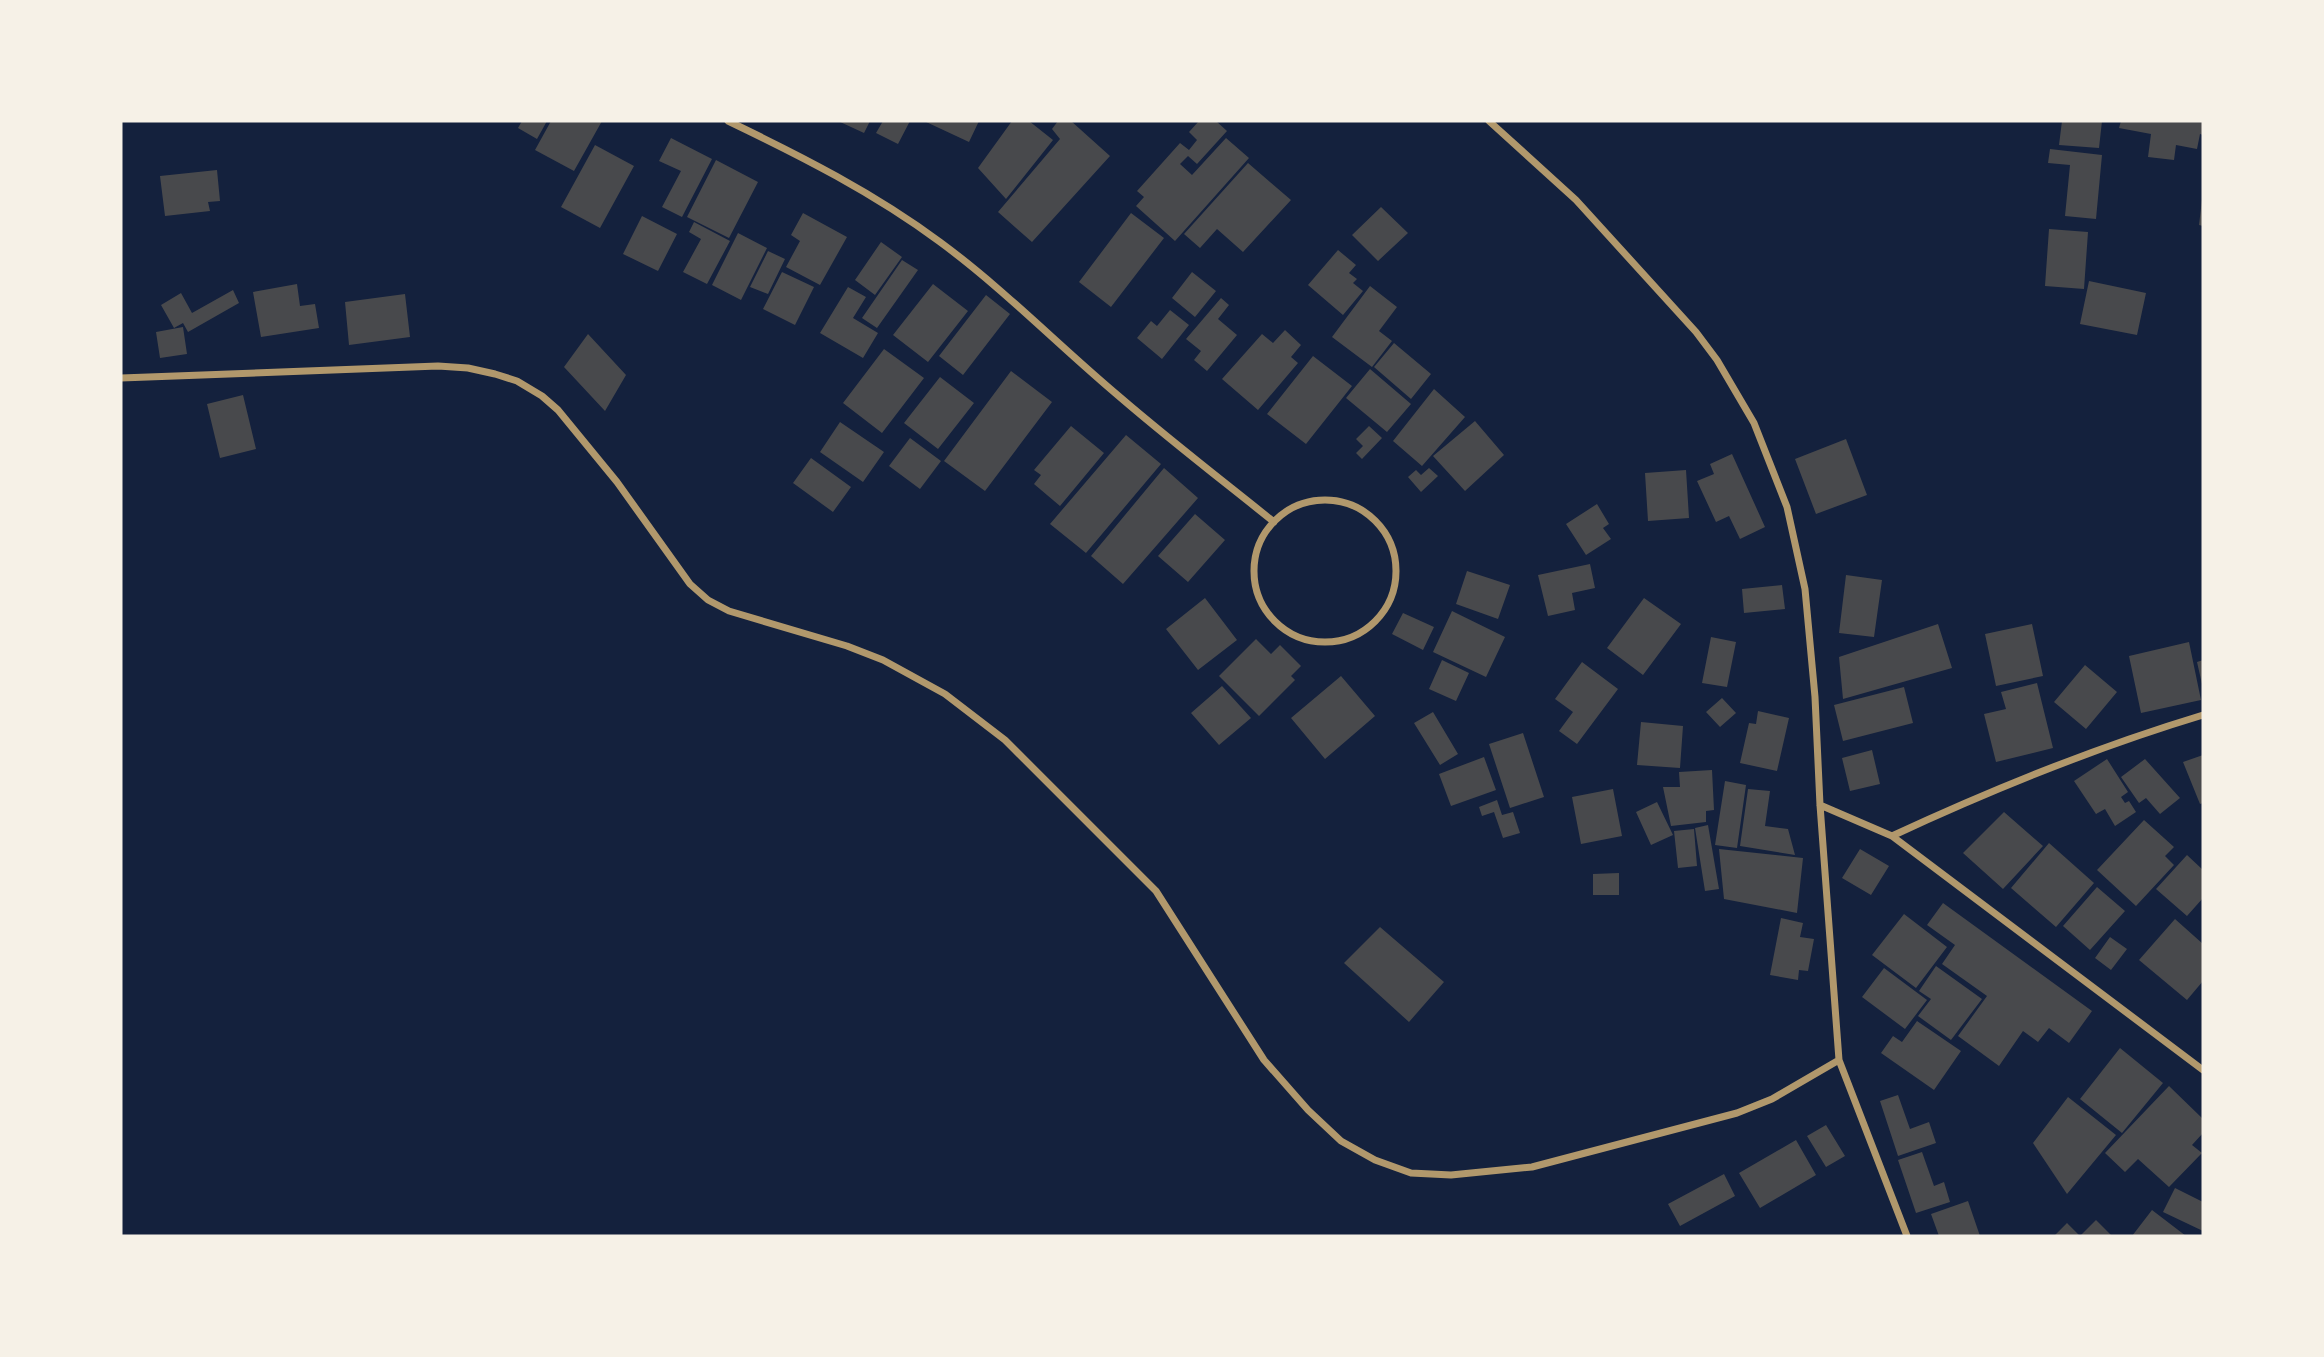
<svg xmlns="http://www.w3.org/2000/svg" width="2324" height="1357" viewBox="0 0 2324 1357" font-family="Karla,sans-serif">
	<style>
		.building { fill: #48494c }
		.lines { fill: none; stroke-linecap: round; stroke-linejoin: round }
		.minor { stroke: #b1986c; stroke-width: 7 }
	</style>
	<rect width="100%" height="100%" fill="#14213d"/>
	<path class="building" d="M 522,121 L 547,121 L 537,139 L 518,128 Z
		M 551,121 L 602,121 L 574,171 L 535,150 Z
		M 838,121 L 870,121 L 864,133 Z
		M 883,121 L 910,121 L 898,144 L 876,133 Z
		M 924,121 L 979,121 L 969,142 Z
		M 1012,121 L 1029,121 L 1053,140 L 1006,199 L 978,168 Z
		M 1058,121 L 1071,121 L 1110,156 L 1032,242 L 998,212 L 1060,139 L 1052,129 Z
		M 1199,121 L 1216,121 L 1227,131 L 1197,164 L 1188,156 L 1180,164 L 1192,175 L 1226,138 L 1249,158 L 1175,241 L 1136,206 L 1144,197 L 1137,191 L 1180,143 L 1189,150 L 1197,140 L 1189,132 Z
		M 2062,121 L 2102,121 L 2099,148 L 2059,145 Z
		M 2121,121 L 2203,121 L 2203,135 L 2200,134 L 2197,149 L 2176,145 L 2174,160 L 2148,157 L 2151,134 L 2119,128 Z
		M 671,138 L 712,159 L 682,217 L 662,207 L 681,171 L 659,161 Z
		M 595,145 L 634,166 L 600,228 L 561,207 Z
		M 2050,149 L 2102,155 L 2096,219 L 2065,216 L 2070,165 L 2048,163 Z
		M 716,160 L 758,182 L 729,238 L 687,217 Z
		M 1248,163 L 1291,200 L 1243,252 L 1217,229 L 1200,248 L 1184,234 Z
		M 217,170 L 220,201 L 208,202 L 210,211 L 165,216 L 160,176 Z
		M 2202,200 L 2203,200 L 2203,226 L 2199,225 Z
		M 1381,207 L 1408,233 L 1378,261 L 1352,235 Z
		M 803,213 L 847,237 L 820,285 L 786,267 L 800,241 L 791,235 Z
		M 1131,213 L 1164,238 L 1111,307 L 1079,282 Z
		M 642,216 L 677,234 L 658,271 L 623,254 Z
		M 694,222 L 730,241 L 707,284 L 683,272 L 701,239 L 689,232 Z
		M 2049,229 L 2088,232 L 2084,289 L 2045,286 Z
		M 738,233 L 767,248 L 741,300 L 712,285 Z
		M 881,242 L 902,257 L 875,295 L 855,280 Z
		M 1338,250 L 1356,265 L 1349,273 L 1357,279 L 1353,283 L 1363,291 L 1343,315 L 1308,285 Z
		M 768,251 L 785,259 L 768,294 L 750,287 Z
		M 902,260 L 918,270 L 877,328 L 862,318 Z
		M 782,272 L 814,287 L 795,325 L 763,309 Z
		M 1192,272 L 1216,291 L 1195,317 L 1172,298 Z
		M 2089,281 L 2146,293 L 2137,335 L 2080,324 Z
		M 297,284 L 300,306 L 315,304 L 319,328 L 261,337 L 253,292 Z
		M 933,284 L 968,311 L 928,362 L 893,335 Z
		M 1370,286 L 1397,307 L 1379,331 L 1392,341 L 1372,367 L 1332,337 Z
		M 848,287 L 866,297 L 853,318 L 878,333 L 863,358 L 820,333 Z
		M 233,290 L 239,303 L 188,332 L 183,323 L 174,328 L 161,305 L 181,293 L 192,313 Z
		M 405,294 L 410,337 L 349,345 L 345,302 Z
		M 986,295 L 1010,314 L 963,375 L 939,356 Z
		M 1221,298 L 1229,305 L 1218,319 L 1237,335 L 1207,371 L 1194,360 L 1201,351 L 1186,339 Z
		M 1170,310 L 1189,325 L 1162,359 L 1137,338 L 1151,321 L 1157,326 Z
		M 183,327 L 187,354 L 160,358 L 156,332 Z
		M 1285,330 L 1301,345 L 1291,357 L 1298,363 L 1258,410 L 1222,379 L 1262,334 L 1273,343 Z
		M 588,334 L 626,375 L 605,411 L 564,367 Z
		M 1394,343 L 1431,374 L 1411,399 L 1374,367 Z
		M 884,349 L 924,378 L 882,433 L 843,403 Z
		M 1313,356 L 1352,386 L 1306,444 L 1267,414 Z
		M 1370,369 L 1411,404 L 1387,432 L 1346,398 Z
		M 1011,371 L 1052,402 L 985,491 L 944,461 Z
		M 940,377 L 974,403 L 938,449 L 904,423 Z
		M 1434,389 L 1465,417 L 1422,466 L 1393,441 Z
		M 243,395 L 256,449 L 220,458 L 207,404 Z
		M 1475,421 L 1504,455 L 1465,491 L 1433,456 Z
		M 840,422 L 884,452 L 863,482 L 820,452 Z
		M 1071,426 L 1104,453 L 1060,506 L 1034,484 L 1041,475 L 1034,470 Z
		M 1369,426 L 1382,438 L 1362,459 L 1356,453 L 1363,446 L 1356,439 Z
		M 1126,435 L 1161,464 L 1086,553 L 1050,524 Z
		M 910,438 L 941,461 L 920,489 L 889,466 Z
		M 1846,439 L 1867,495 L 1816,514 L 1795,459 Z
		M 1732,454 L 1765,527 L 1740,539 L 1729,516 L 1716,522 L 1697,481 L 1714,474 L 1710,464 Z
		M 811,458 L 851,487 L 833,512 L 793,483 Z
		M 1164,468 L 1198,498 L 1123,584 L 1091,556 Z
		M 1429,468 L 1438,476 L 1421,492 L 1408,477 L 1416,470 L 1421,475 Z
		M 1686,470 L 1689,518 L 1648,521 L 1645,473 Z
		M 1597,504 L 1609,524 L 1603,528 L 1611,539 L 1586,555 L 1566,524 Z
		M 1195,514 L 1225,540 L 1188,582 L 1158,556 Z
		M 1590,564 L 1595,588 L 1572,593 L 1575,610 L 1548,616 L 1538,575 Z
		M 1467,571 L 1510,585 L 1498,619 L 1456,604 Z
		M 1846,575 L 1882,580 L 1874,637 L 1839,633 Z
		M 1782,585 L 1785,609 L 1744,613 L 1742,589 Z
		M 1205,598 L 1237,640 L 1198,670 L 1166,629 Z
		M 1644,598 L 1681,624 L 1643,675 L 1607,648 Z
		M 1452,611 L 1505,637 L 1486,677 L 1433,652 Z
		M 1403,613 L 1434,627 L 1423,650 L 1392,634 Z
		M 1938,624 L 1952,668 L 1843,699 L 1839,657 Z
		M 2032,624 L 2043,676 L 1996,686 L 1985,634 Z
		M 1711,637 L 1736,642 L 1727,687 L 1702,683 Z
		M 1256,639 L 1271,654 L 1280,645 L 1301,666 L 1291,676 L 1295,680 L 1259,716 L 1219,676 Z
		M 2189,642 L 2201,700 L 2141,713 L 2129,656 Z
		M 1442,660 L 1469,673 L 1456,701 L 1429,689 Z
		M 2203,660 L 2203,684 L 2202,684 L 2197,662 Z
		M 1582,662 L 1618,689 L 1577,744 L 1559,731 L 1573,712 L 1555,699 Z
		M 2085,665 L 2117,692 L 2086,729 L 2054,702 Z
		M 1341,676 L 1375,716 L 1325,759 L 1291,718 Z
		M 2037,683 L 2053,748 L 1996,762 L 1984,714 L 2006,709 L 2001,692 Z
		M 1222,686 L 1251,718 L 1219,745 L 1191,713 Z
		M 1904,687 L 1913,723 L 1843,741 L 1834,705 Z
		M 1722,698 L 1736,713 L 1720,727 L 1706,712 Z
		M 1758,711 L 1789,718 L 1777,771 L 1740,763 L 1749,723 L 1756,724 Z
		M 1433,712 L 1458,754 L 1440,765 L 1414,723 Z
		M 1641,722 L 1683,726 L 1680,768 L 1637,765 Z
		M 1523,733 L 1544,797 L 1510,808 L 1489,744 Z
		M 1872,750 L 1880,784 L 1850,791 L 1842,758 Z
		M 2203,755 L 2203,803 L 2200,804 L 2183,762 Z
		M 1484,757 L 1496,790 L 1451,806 L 1439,774 Z
		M 2107,759 L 2128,792 L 2121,797 L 2125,803 L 2129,801 L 2136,812 L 2115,826 L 2105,809 L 2096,814 L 2074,781 Z
		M 2145,759 L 2180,798 L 2160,814 L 2146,798 L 2139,803 L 2121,777 Z
		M 1712,770 L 1714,810 L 1706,811 L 1706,822 L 1671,826 L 1663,787 L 1680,787 L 1679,772 Z
		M 1725,781 L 1746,785 L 1737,848 L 1715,845 Z
		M 1613,789 L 1622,836 L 1581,844 L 1572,797 Z
		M 1748,789 L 1770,791 L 1765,826 L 1788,829 L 1795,855 L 1740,846 Z
		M 1497,800 L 1502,815 L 1513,812 L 1520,833 L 1503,838 L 1494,812 L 1482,816 L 1479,807 Z
		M 1657,802 L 1673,835 L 1651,845 L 1636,812 Z
		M 2004,812 L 2043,846 L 2003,889 L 1963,853 Z
		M 2144,820 L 2174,847 L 2165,856 L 2174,865 L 2136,906 L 2097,870 Z
		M 1708,825 L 1719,889 L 1705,891 L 1695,828 Z
		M 1694,829 L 1697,866 L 1678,868 L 1674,831 Z
		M 2049,843 L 2094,883 L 2056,927 L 2011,888 Z
		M 1719,849 L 1803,858 L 1797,913 L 1724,899 Z
		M 1860,849 L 1889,866 L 1871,895 L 1842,878 Z
		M 2187,855 L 2203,870 L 2203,898 L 2187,916 L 2156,889 Z
		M 1619,873 L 1619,895 L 1593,895 L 1593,874 Z
		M 2097,887 L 2125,911 L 2090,950 L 2063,926 Z
		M 1943,903 L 2092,1011 L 2069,1043 L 2049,1028 L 2038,1042 L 2023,1031 L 1999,1066 L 1958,1036 L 1987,996 L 1942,964 L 1955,945 L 1927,925 Z
		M 1904,914 L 1947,947 L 1916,988 L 1872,955 Z
		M 1781,918 L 1803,923 L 1800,937 L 1814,939 L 1808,971 L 1799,970 L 1798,980 L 1770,975 Z
		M 2175,919 L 2203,944 L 2203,981 L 2187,1000 L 2139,960 Z
		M 1380,927 L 1444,982 L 1409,1022 L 1344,963 Z
		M 2110,937 L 2127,949 L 2111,970 L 2095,958 Z
		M 1936,966 L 1982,999 L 1951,1040 L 1918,1016 L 1931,999 L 1919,991 Z
		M 1884,968 L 1927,1000 L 1905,1029 L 1862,997 Z
		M 1917,1021 L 1961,1051 L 1934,1090 L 1881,1053 L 1893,1036 L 1902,1042 Z
		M 2120,1048 L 2163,1083 L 2122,1133 L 2080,1099 Z
		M 2169,1086 L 2203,1119 L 2203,1133 L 2192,1145 L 2202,1153 L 2169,1187 L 2138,1159 L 2125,1172 L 2105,1153 Z
		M 1898,1095 L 1910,1129 L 1929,1122 L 1936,1143 L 1898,1156 L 1880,1101 Z
		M 2068,1097 L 2116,1135 L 2067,1194 L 2033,1143 Z
		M 1826,1125 L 1845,1156 L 1826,1167 L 1807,1136 Z
		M 1796,1140 L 1816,1175 L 1760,1208 L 1739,1173 Z
		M 1922,1152 L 1934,1186 L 1944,1182 L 1950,1202 L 1916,1213 L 1898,1160 Z
		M 1724,1174 L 1735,1196 L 1680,1226 L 1668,1204 Z
		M 2175,1188 L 2203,1202 L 2203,1231 L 2163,1212 Z
		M 1968,1201 L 1980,1236 L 1939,1236 L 1931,1214 Z
		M 2152,1210 L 2186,1236 L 2132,1236 Z
		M 2096,1220 L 2112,1236 L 2054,1236 L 2067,1223 L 2080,1236 Z"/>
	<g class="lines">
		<path class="minor" d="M 728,121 C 801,156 874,193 940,242 C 1004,289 1060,347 1121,398 C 1171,441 1223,481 1274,522
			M 1489,121 L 1576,200 L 1696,332 L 1717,360 L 1754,423 L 1787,507 L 1805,589 L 1815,697 L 1820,805 L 1839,1060 L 1907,1236
			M 121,378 L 438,366 L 468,368 L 495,374 L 517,381 L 542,396 L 558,410 L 617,482 L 690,584 L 708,600 L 729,611 L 847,646 L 883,660 L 945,694 L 1005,740 L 1156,891 L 1264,1060 L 1308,1110 L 1341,1141 L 1375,1160 L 1411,1173 L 1451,1175 L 1532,1167 L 1737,1113 L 1772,1099 L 1839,1060
			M1254 571a71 71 0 1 1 142 0a71 71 0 1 1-142 0Z
			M 1820,805 L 1892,836 C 1993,789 2097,747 2203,715
			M 1892,836 L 2203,1070"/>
	</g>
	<rect width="2324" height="1357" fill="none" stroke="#f6f1e7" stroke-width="245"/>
</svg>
